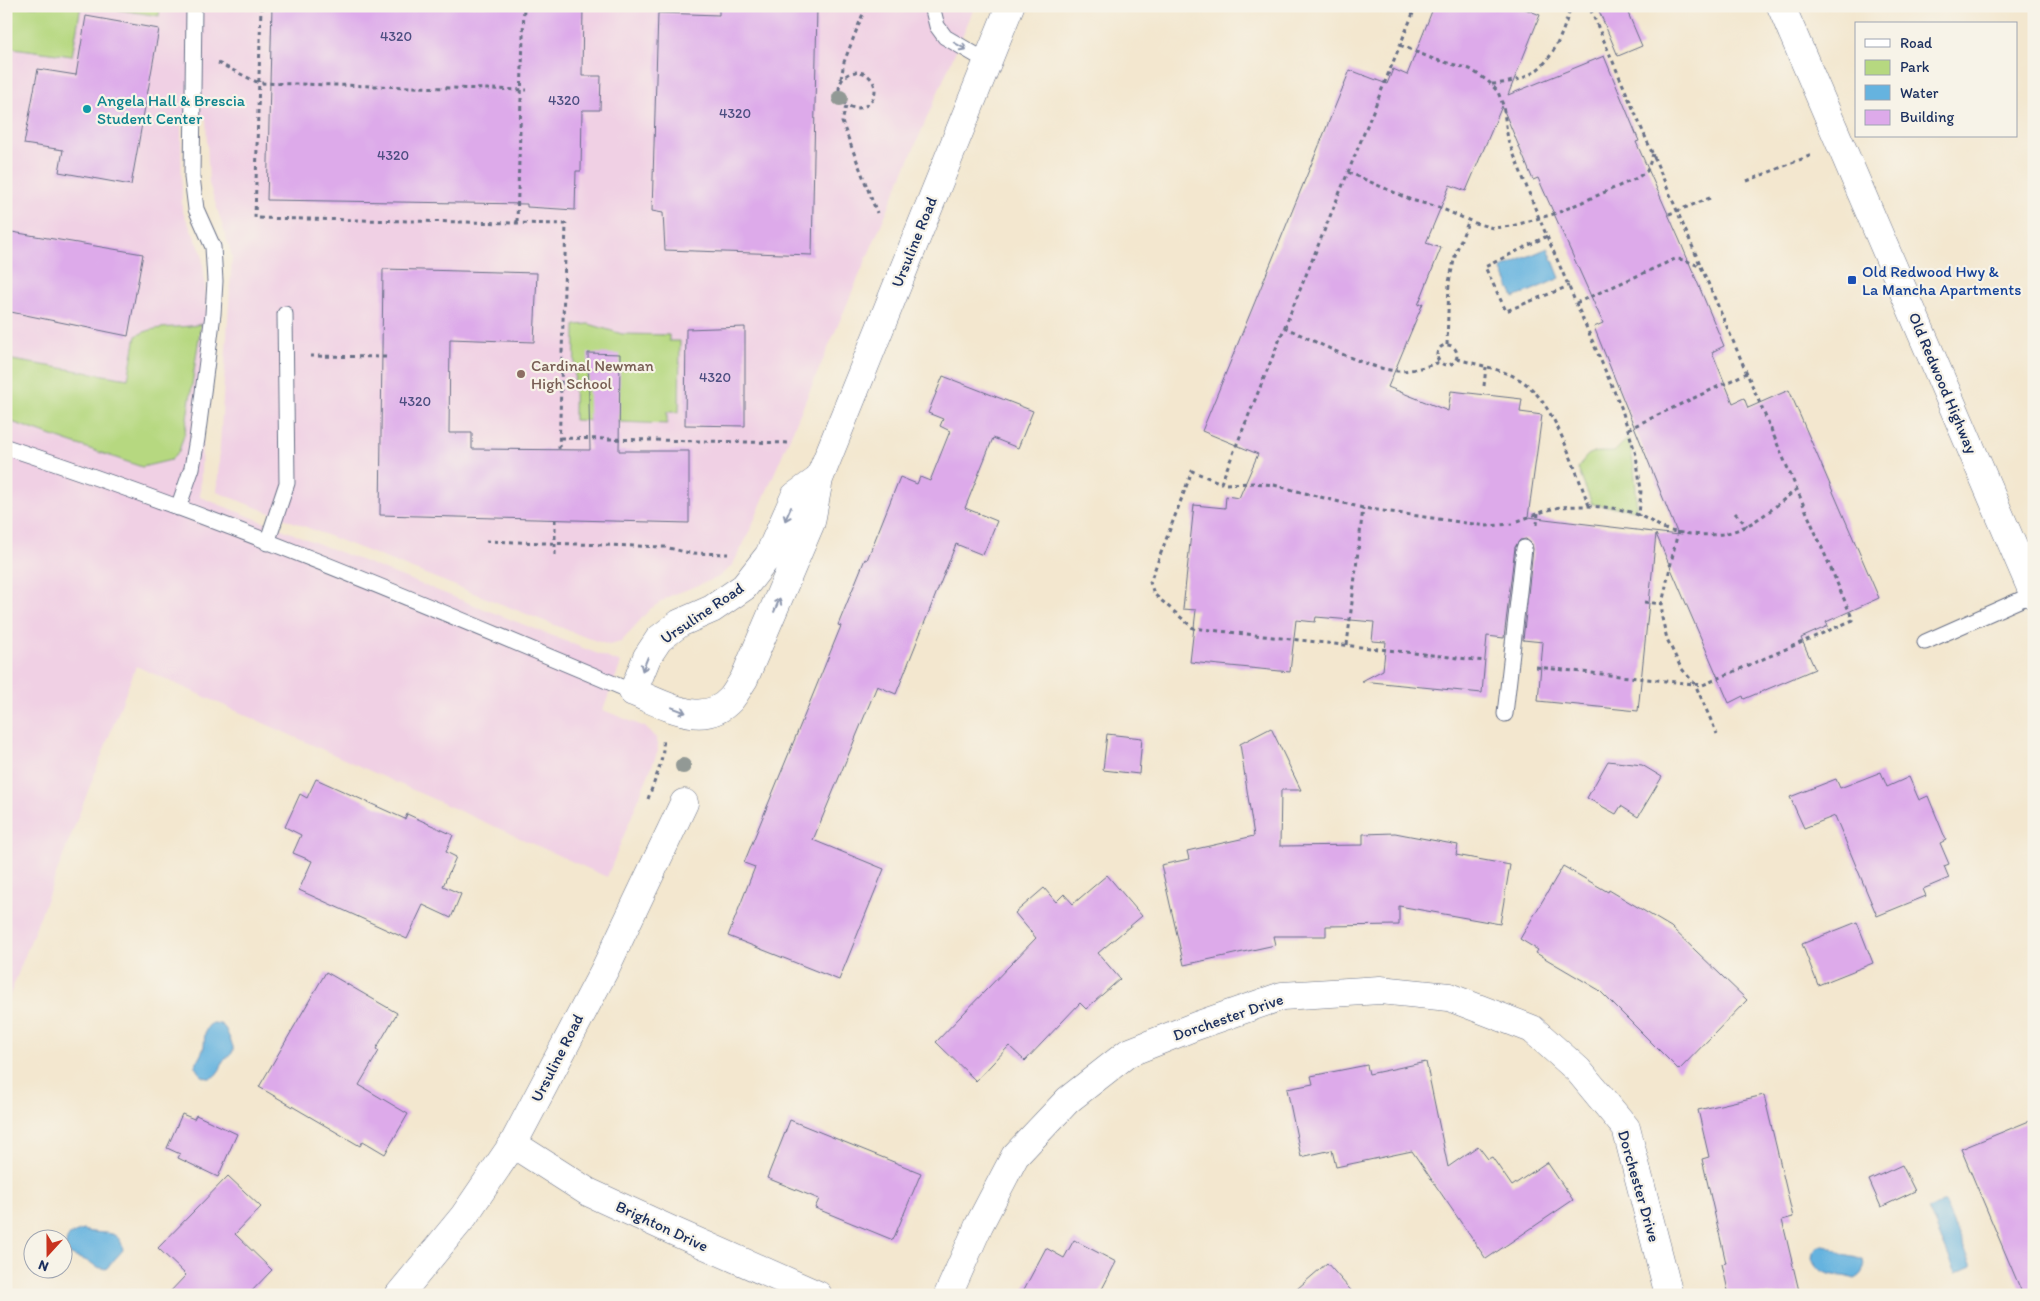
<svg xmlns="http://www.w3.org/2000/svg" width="2040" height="1301" viewBox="0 0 2040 1301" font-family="Itim,sans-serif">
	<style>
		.built { fill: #f0d0e4 }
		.green { fill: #b6d880; stroke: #68846f }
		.water { fill: #65b3df; stroke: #40719e }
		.building { fill: #ddaaea; fill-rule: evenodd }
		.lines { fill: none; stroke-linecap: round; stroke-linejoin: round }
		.service-casing { stroke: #676f86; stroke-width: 17 }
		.minor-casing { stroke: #676f86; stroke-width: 29 }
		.secondary-casing { stroke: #676f86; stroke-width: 29 }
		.path { stroke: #676f86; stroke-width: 3; stroke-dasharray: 4 4; stroke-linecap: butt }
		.service { stroke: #fff; stroke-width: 15 }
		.minor { stroke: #fff; stroke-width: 28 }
		.secondary { stroke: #fff; stroke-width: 28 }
		.tree { fill: #929995 }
		.oneway { stroke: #8d97ae }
		.culture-dot { fill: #0f9aa8; stroke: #f7f3e8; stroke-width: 2 }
		.transit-dot { fill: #1a4fb4; stroke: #f7f3e8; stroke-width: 2 }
		.education-dot { fill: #8d6e63; stroke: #f7f3e8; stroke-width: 2 }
		.labels { text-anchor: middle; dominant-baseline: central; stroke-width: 4.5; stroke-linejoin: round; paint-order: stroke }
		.number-label { font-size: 14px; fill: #4c4e81 }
		.culture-label { font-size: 16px; fill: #0d838f; stroke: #f7f3e8; text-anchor: start }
		.street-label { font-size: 16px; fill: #1b2f5e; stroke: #f7f3e8 }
		.transit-label { font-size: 16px; fill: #164399; stroke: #f7f3e8; text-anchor: start }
		.education-label { font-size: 16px; fill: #785e54; stroke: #f7f3e8; text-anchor: start }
	</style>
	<rect width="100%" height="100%" fill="#f7f3e8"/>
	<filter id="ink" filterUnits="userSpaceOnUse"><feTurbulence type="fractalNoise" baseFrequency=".02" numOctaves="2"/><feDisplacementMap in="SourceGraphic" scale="10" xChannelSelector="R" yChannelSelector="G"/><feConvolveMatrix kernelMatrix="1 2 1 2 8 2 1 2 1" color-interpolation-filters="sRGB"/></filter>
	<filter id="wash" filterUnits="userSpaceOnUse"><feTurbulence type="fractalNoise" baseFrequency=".0096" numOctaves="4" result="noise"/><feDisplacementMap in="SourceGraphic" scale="20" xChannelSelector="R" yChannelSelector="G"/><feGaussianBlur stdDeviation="1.12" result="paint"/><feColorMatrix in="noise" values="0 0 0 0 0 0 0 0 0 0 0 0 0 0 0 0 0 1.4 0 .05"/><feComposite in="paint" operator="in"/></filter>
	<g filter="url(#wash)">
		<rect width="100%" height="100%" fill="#f3e7cf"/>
		<path class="built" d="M 6,6 L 975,6 L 747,537 L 732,566 L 717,578 L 670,596 L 650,609 L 621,642 L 609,645 L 585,637 L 217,492 L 232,256 L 209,183 L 206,119 L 181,118 L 182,210 L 202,253 L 207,305 L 200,497 L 621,663 L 603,710 L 645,727 L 657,739 L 658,751 L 607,877 L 136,666 L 6,1005 Z"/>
		<path class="green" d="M 6,6 L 81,6 L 72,56 L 6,47 Z
			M 96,6 L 160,6 L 159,16 Z
			M 201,324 L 185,432 L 179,451 L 171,460 L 142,467 L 6,420 L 6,359 L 128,379 L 136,336 C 160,323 176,330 201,324 Z
			M 589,324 L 622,334 L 669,335 L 669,341 L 680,341 L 679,412 L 667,412 L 667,424 L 574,420 L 575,325 Z
			M 1628,438 C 1634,462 1637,485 1636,510 L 1592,504 L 1578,469 C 1589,448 1593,453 1614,452 Z"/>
		<path class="water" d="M 1548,248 L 1560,278 L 1514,298 L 1501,268 Z
			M 212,1023 C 225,1023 225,1028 230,1039 C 231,1043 234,1046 233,1050 C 232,1056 226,1057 223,1062 C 221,1065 221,1069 218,1072 C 210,1084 199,1076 195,1066 C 197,1060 203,1053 204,1046 C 205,1037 203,1029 212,1023 Z
			M 1944,1202 L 1972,1266 L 1956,1273 L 1928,1209 Z
			M 83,1230 C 100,1236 120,1226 123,1250 L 106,1269 L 96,1267 C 85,1254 56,1262 69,1235 Z
			M 1822,1245 C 1832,1245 1836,1251 1844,1255 C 1851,1257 1857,1257 1863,1261 C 1866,1270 1863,1275 1855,1279 C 1851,1278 1847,1276 1843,1276 C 1829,1275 1819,1273 1812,1259 L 1813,1253 L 1817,1247 Z"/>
		<g id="blocks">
			<path class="building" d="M 272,6 L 583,6 L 582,76 L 601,76 L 600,110 L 582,110 L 581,171 L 576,171 L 575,210 L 527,207 L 527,204 L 267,200 Z
				M 719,6 L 817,6 L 812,255 L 665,250 L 663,213 L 652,211 L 658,13 L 719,15 Z
				M 1434,6 L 1518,6 L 1540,15 L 1508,95 L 1604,56 L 1639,141 L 1636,142 L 1680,241 L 1724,346 L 1712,352 L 1733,403 L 1744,398 L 1748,408 L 1789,390 L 1879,598 L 1826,622 L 1828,626 L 1801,638 L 1815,669 L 1744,699 L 1743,696 L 1729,703 L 1656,534 L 1638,711 L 1538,701 L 1543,642 L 1523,640 L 1533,549 L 1532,544 L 1526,539 L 1520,540 L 1515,547 L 1504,638 L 1487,636 L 1482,693 L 1362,681 L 1383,670 L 1386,642 L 1372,641 L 1374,622 L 1316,617 L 1315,622 L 1296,620 L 1290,672 L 1190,662 L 1196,610 L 1183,609 L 1194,505 L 1225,508 L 1226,496 L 1239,498 L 1258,454 L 1202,431 L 1350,70 L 1387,84 L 1393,69 L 1407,75 ZM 1502,106 L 1533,180 L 1538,178 L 1603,323 L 1594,327 L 1678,535 L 1528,517 L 1542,415 L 1520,412 L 1522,399 L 1451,391 L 1448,411 L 1388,387 L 1423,303 L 1418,305 L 1441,248 L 1426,243 L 1450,185 L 1466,191 Z
				M 1597,6 L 1625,6 L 1642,46 L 1618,56 Z
				M 86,16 L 159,29 L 131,185 L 59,172 L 63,150 L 24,144 L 38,69 L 76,75 Z
				M 6,231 L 143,254 L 128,336 L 6,311 Z
				M 383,269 L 537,273 L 534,342 L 450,339 L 449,433 L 472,433 L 472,449 L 590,450 L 588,353 L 620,354 L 619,451 L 689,451 L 689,523 L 380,515 Z
				M 745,327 L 745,426 L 685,425 L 686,329 Z
				M 943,376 L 1033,411 L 1018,448 L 993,438 L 965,508 L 997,521 L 983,555 L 956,544 L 896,694 L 877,686 L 813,840 L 884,869 L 839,980 L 728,936 L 755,867 L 744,863 L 841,626 L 838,625 L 865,559 L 867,560 L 900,477 L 917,484 L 920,477 L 930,481 L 950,431 L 940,426 L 943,419 L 928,413 Z
				M 1271,728 L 1301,790 L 1281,790 L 1280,846 L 1363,845 L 1363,834 L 1395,833 L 1458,845 L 1456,855 L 1510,865 L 1500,924 L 1399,906 L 1399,925 L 1326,926 L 1326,936 L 1273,936 L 1275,945 L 1184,965 L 1161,865 L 1189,859 L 1187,851 L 1254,836 L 1240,744 Z
				M 1107,734 L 1142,738 L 1139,774 L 1103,770 Z
				M 1608,761 L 1642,765 L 1662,777 L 1638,817 L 1621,806 L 1616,814 L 1587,798 Z
				M 1881,772 L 1887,787 L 1909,777 L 1919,800 L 1928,796 L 1946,840 L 1940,843 L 1949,864 L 1944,866 L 1949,878 L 1923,889 L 1926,896 L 1877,916 L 1835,816 L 1804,828 L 1790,797 L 1836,779 L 1840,788 Z
				M 316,779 L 405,819 L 407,814 L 453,835 L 446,852 L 456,857 L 443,886 L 461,894 L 451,918 L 423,905 L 407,939 L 299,890 L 312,861 L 293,853 L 301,835 L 285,827 L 300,794 L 307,798 Z
				M 1563,866 L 1608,892 L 1609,890 L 1671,927 L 1747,1000 L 1679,1070 L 1599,990 L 1536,953 L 1538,950 L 1520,939 Z
				M 1107,875 L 1142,916 L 1098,953 L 1120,979 L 1086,1009 L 1080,1003 L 1025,1061 L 1009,1046 L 976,1081 L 936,1042 L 1036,938 L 1015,913 L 1044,888 L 1056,902 L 1064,894 L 1073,904 Z
				M 1857,922 L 1873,963 L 1818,985 L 1802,944 Z
				M 326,972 L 397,1013 L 376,1049 L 379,1051 L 359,1085 L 408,1114 L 385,1154 L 363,1141 L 360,1146 L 259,1087 Z
				M 1426,1062 L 1448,1167 L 1478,1146 L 1488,1159 L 1492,1157 L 1512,1186 L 1547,1162 L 1573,1200 L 1486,1259 L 1412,1151 L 1336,1167 L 1332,1150 L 1301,1157 L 1287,1089 L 1313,1084 L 1311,1076 L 1367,1065 L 1369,1074 Z
				M 1764,1095 L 1793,1217 L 1782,1220 L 1800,1295 L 1729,1295 L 1722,1264 L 1726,1263 L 1702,1159 L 1709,1157 L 1698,1110 Z
				M 182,1114 L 194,1119 L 196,1115 L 237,1134 L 218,1177 L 178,1158 L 180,1154 L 167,1148 Z
				M 2034,1119 L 2034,1295 L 2023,1295 L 1961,1149 Z
				M 790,1120 L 921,1173 L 893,1240 L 815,1208 L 819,1199 L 767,1178 Z
				M 1902,1165 L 1915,1191 L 1881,1207 L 1869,1180 Z
				M 228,1176 L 261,1207 L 235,1234 L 272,1270 L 248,1295 L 167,1295 L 186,1275 L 158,1248 Z
				M 1074,1240 L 1116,1262 L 1099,1295 L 1021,1295 L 1046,1248 L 1064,1258 Z
				M 1327,1263 L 1355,1295 L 1290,1295 Z"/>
		</g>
	</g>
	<g filter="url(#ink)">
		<use href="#blocks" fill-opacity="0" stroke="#676f86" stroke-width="1"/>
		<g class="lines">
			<defs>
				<path id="service" d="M 932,6 L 937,26 L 945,37 L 988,62
					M 6,447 C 220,517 427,605 633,692
					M 178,508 L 192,468 L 197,439 L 213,314 L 215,281 L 213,247 L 196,209 L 192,177 L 194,6
					M 267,543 L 287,483 L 285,314
					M 1925,642 L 2033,594
					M 1505,714 L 1524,548"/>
				<path id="minor" d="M 819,479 L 795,496 L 769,555 L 744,587 L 712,609 L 680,623 L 659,639 L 647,657 L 633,692 C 664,704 703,730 731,699 C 736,693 740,685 744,679 L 811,522 L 819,479 L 1010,6
					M 513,1144 L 588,1192 L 673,1231 L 818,1295
					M 399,1295 L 464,1216 L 513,1144 L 605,969 L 684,803
					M 948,1295 L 979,1225 L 1015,1156 L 1068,1100 L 1128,1053 L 1196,1026 L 1282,996 L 1380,990 L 1449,997 L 1532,1029 L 1578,1070 L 1626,1128 L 1669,1295"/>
				<path id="secondary" d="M 1781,6 L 2034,595"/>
			</defs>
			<use href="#service" class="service-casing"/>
			<use href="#minor" class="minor-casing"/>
			<use href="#secondary" class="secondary-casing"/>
			<path class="path" d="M 261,6 L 255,218 L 566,224 L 559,450
				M 1416,6 L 1221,483 L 1192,471 L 1150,582 L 1154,594 L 1193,628 L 1485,661
				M 1400,45 L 1433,59 L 1470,69 L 1488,81 L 1498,92 L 1503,105 L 1508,140 L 1539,218 L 1621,407 L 1636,455 L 1641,490 L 1639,516
				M 218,63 L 259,83 L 527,90
				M839 90a18 18 0 1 1 36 0a18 18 0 1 1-36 0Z
				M 841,79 L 844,62 L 866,6
				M 1492,84 C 1545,81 1557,52 1571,6
				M 846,106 L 842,122 L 877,213
				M 1348,172 L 1411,200 L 1438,207 L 1475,223 L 1493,228 L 1512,226 L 1557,213 L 1635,179 L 1647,171 L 1653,154
				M 1747,181 L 1812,155
				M 1669,214 L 1710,198
				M 517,222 L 524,6
				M 1547,236 L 1485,267 L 1506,311 L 1569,286
				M 1576,303 L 1675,259 L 1685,260 L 1701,267
				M 1284,327 C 1315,341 1368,370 1399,371 C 1413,371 1427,366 1441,362
				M 1447,345 L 1449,282 L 1456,252 L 1469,220
				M1437 355a10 10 0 1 1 20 0a10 10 0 1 1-20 0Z
				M 310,356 L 386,357
				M 1457,359 C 1478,365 1503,369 1522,381 C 1555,402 1575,471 1590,508
				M 1484,386 L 1486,367
				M 1628,429 L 1747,373
				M 560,438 L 792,443
				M 1226,484 L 1254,483 L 1274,485 L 1363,508 L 1487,526 L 1512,524
				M 1735,513 L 1747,526
				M 555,519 L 555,558
				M 1518,521 C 1532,516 1547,509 1562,507 C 1582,505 1607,506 1627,511 C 1641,515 1652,522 1665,529 C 1677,534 1708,536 1722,534 C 1752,529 1774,507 1797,489
				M 1537,525 L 1538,513
				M 1678,531 L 1662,604 L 1662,618 L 1667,639 L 1681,668 L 1695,684 L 1717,734
				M 486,541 L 665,547 L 689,553 L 728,554
				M 1644,602 L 1662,604
				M 1347,645 L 1363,508
				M 1536,667 L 1703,685 L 1853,620 L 1589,6
				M 648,799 C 655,779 665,759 663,738"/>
			<use href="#service" class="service"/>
			<use href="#minor" class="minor"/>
			<use href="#secondary" class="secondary"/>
		</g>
		<g class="tree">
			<circle cx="840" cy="98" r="8"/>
			<circle cx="683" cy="766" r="8"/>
		</g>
		<defs><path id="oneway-shaft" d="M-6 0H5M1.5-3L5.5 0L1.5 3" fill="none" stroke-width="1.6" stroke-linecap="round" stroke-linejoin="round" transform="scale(1.25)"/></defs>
		<g class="oneway">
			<use href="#oneway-shaft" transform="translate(960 46) rotate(30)"/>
			<use href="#oneway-shaft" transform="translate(788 514) rotate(114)"/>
			<use href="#oneway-shaft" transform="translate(777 605) rotate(-67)"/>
			<use href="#oneway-shaft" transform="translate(645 664) rotate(112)"/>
			<use href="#oneway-shaft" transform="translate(679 710) rotate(21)"/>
		</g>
	</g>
	<circle class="culture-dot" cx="87" cy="109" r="5"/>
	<rect class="transit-dot" x="1847" y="275" width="10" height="10" rx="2.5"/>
	<circle class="education-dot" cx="521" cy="374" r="5"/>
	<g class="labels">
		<g class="number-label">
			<text x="396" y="36">4320</text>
			<text x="564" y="100">4320</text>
			<text x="735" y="113">4320</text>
			<text x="393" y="155">4320</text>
			<text x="715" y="377">4320</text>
			<text x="415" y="401">4320</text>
		</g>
		<g class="culture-label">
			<text x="97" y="100">Angela Hall &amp; Brescia<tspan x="97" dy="18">Student Center</tspan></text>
		</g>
		<g class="street-label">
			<text transform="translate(914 242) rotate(-68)">Ursuline Road</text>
			<text transform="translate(1943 383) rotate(67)">Old Redwood Highway</text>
			<text transform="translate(702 613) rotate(-34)">Ursuline Road</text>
			<text transform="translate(1228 1017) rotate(-19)">Dorchester Drive</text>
			<text transform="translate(557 1058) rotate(-63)">Ursuline Road</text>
			<text transform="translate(1639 1186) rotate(74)">Dorchester Drive</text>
			<text transform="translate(662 1226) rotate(25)">Brighton Drive</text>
		</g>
		<g class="transit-label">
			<text x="1862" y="271">Old Redwood Hwy &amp;<tspan x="1862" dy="18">La Mancha Apartments</tspan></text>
		</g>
		<g class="education-label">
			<text x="531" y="365">Cardinal Newman<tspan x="531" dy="18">High School</tspan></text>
		</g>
	</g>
	<rect width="2040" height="1301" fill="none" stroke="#f7f3e8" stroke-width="25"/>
	<rect x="1855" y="22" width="162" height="115" fill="#f7f3e8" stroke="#9fa5b1"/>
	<rect x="1865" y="39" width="25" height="8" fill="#ffffff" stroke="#9fa5b1"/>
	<text x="1900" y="48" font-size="15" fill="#1b2f5e">Road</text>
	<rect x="1865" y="60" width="25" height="15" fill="#b6d880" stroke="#9fa5b1"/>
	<text x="1900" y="72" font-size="15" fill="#1b2f5e">Park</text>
	<rect x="1865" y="85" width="25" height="15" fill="#65b3df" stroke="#9fa5b1"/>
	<text x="1900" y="98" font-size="15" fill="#1b2f5e">Water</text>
	<rect x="1865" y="110" width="25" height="15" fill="#ddaaea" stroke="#9fa5b1"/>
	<text x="1900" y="122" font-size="15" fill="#1b2f5e">Building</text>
	<g transform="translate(48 1254) rotate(201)"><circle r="24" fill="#f7f3e8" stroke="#9fa5b1"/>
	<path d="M0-4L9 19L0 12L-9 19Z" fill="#c8321e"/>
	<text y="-8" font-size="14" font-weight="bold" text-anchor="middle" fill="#1b2f5e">N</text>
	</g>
</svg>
